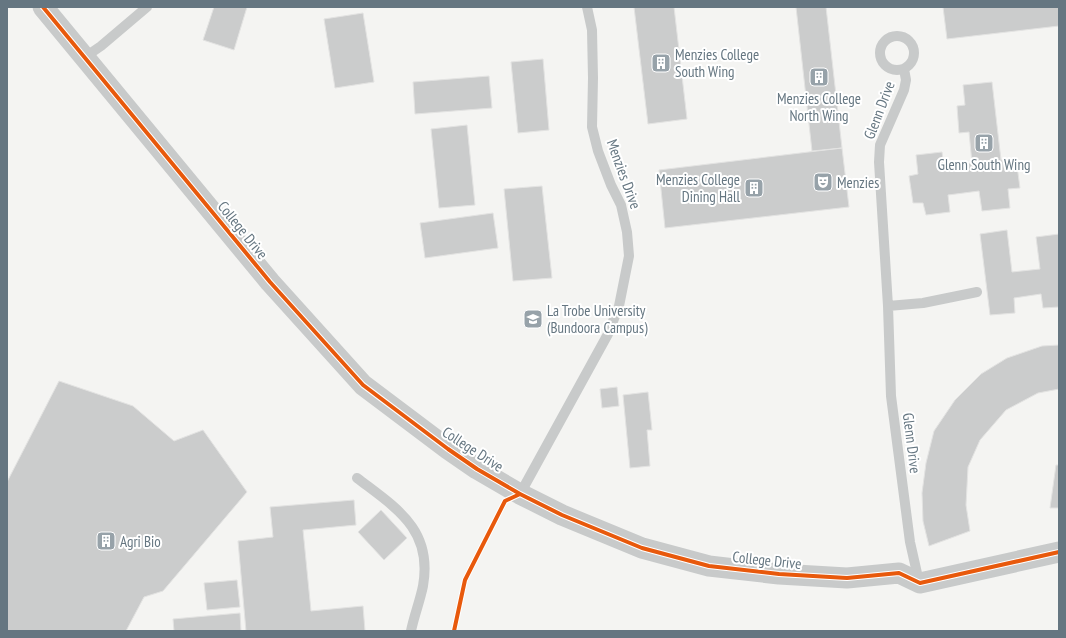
<svg xmlns="http://www.w3.org/2000/svg" width="1066" height="638" viewBox="0 0 1066 638" font-family="'PT Sans Narrow',sans-serif">
	<style>
		.building { fill: #cbcccc; stroke: #e3e3e2 }
		.lines { fill: none; stroke-linecap: round; stroke-linejoin: round }
		.service { stroke: #c8caca; stroke-width: 10 }
		.minor { stroke: #c8caca; stroke-width: 21 }
		.cycleway-casing { stroke: #fff; stroke-width: 6 }
		.cycleway { stroke: #e8590c; stroke-width: 4 }
		.labels { text-anchor: middle; dominant-baseline: central; stroke-width: 4; stroke-linejoin: round; paint-order: stroke }
		.poi-label { font-size: 15px; fill: #657681; stroke: #fff; text-anchor: start }
		.street-label { font-size: 15px; fill: #657681; stroke: #fff }
	</style>
	<rect width="100%" height="100%" fill="#f4f4f2"/>
	<path class="building" d="M 214,7 L 247,7 L 234,50 L 203,40 Z
		M 634,7 L 674,7 L 687,119 L 648,124 Z
		M 796,7 L 826,7 L 842,148 L 812,151 Z
		M 943,7 L 1059,7 L 1059,26 L 947,39 Z
		M 363,13 L 374,82 L 335,88 L 324,19 Z
		M 543,59 L 549,130 L 518,133 L 511,62 Z
		M 489,76 L 492,108 L 415,114 L 413,82 Z
		M 992,82 L 1001,160 L 1016,158 L 1020,188 L 1008,189 L 1010,208 L 982,211 L 979,191 L 948,195 L 950,212 L 926,215 L 923,203 L 913,203 L 909,176 L 918,174 L 916,155 L 942,152 L 944,167 L 972,163 L 969,132 L 959,133 L 957,106 L 965,105 L 963,85 Z
		M 467,125 L 475,205 L 439,208 L 431,129 Z
		M 842,148 L 849,207 L 665,228 L 659,170 Z
		M 542,186 L 552,278 L 513,281 L 504,189 Z
		M 493,213 L 498,248 L 425,258 L 420,223 Z
		M 1007,230 L 1012,272 L 1040,269 L 1036,237 L 1059,234 L 1059,307 L 1043,308 L 1041,294 L 1014,298 L 1015,313 L 990,315 L 980,234 Z
		M 1059,345 L 1059,389 L 1038,393 L 1006,410 L 980,440 L 968,467 L 966,505 L 970,531 L 929,546 L 923,521 L 922,493 L 926,463 L 934,431 L 955,400 L 981,374 L 1007,358 L 1042,346 Z
		M 59,381 L 133,406 L 174,441 L 203,430 L 247,492 L 163,591 L 144,597 L 126,631 L 7,631 L 7,482 Z
		M 617,387 L 619,406 L 602,408 L 600,389 Z
		M 648,392 L 652,430 L 647,430 L 650,466 L 630,468 L 623,395 Z
		M 1056,465 L 1059,465 L 1059,508 L 1050,508 Z
		M 354,500 L 356,525 L 303,530 L 311,611 L 363,606 L 365,631 L 246,631 L 238,541 L 273,537 L 270,507 Z
		M 381,510 L 407,538 L 384,560 L 358,532 Z
		M 237,580 L 240,607 L 207,610 L 204,583 Z
		M 240,613 L 241,631 L 174,631 L 173,619 Z"/>
	<g class="lines">
		<path class="service" d="M880 53a17 17 0 1 1 34 0a17 17 0 1 1-34 0Z
			M 85,57 L 101,46 L 147,7
			M 904,69 L 906,80 L 904,90 L 880,145 L 879,162 L 888,306 L 891,396 L 910,542 L 919,582
			M 888,306 L 923,303 L 977,292
			M 357,478 C 396,508 433,529 423,586 C 420,601 414,616 411,631
			M 520,494 L 608,334 L 619,306 L 629,256 L 627,232 L 621,205 L 611,185 L 598,151 L 592,127 L 593,78 L 592,30 L 587,7"/>
		<path class="minor" d="M 43,7 L 270,282 L 363,385 L 448,449 L 477,469 L 520,494 L 562,515 L 642,548 L 709,566 L 779,574 L 847,578 L 899,573 L 920,583 L 1059,552"/>
		<defs>
			<path id="cycleway" d="M 43,7 L 270,282 L 363,385 L 448,449 L 477,469 L 520,494 L 562,515 L 642,548 L 709,566 L 779,574 L 847,578 L 899,573 L 920,583 L 1059,552
				M 454,631 L 465,580 L 505,501 L 520,494"/>
		</defs>
		<use href="#cycleway" class="cycleway-casing"/>
		<use href="#cycleway" class="cycleway"/>
	</g>
	<defs>
		<symbol id="building-square" viewBox="-11 -11 22 22"><rect x="-9" y="-9" width="18" height="18" rx="4" fill="#97a2a9" stroke="#fff"/><path d="M-4-6H4V6H1V3H-1V6H-4ZM-2.5-4.3h1.7v1.8h-1.7ZM.8-4.3h1.7v1.8H.8ZM-2.5-1h1.7V.8h-1.7ZM.8-1h1.7V.8H.8Z" fill="#fff"/></symbol>
		<symbol id="theatre-square" viewBox="-11 -11 22 22"><rect x="-9" y="-9" width="18" height="18" rx="4" fill="#97a2a9" stroke="#fff"/><path d="M-5-5.5Q0-4 5-5.5V0Q5 5 0 6Q-5 5-5 0ZM-3.3-2.5H-1v1.5H-3.3ZM1-2.5H3.3v1.5H1ZM-2.8 1Q0 5.5 2.8 1Z" fill="#fff"/></symbol>
		<symbol id="university-square" viewBox="-11 -11 22 22"><rect x="-9" y="-9" width="18" height="18" rx="4" fill="#97a2a9" stroke="#fff"/><path d="M0-5L7-2L0 1L-7-2ZM-4 1L0 2.5L4 1V4Q0 6-4 4Z" fill="#fff"/></symbol>
	</defs>
	<g fill-rule="evenodd">
		<use href="#building-square" x="650" y="52" width="22" height="22"/>
		<use href="#building-square" x="808" y="66" width="22" height="22"/>
		<use href="#building-square" x="973" y="132" width="22" height="22"/>
		<use href="#theatre-square" x="812" y="171" width="22" height="22"/>
		<use href="#building-square" x="743" y="177" width="22" height="22"/>
		<use href="#university-square" x="522" y="308" width="22" height="22"/>
		<use href="#building-square" x="95" y="530" width="22" height="22"/>
	</g>
	<g class="labels">
		<g class="poi-label">
			<text x="675" y="54">Menzies College<tspan x="675" dy="17">South Wing</tspan></text>
			<text x="819" y="98" text-anchor="middle">Menzies College<tspan x="819" dy="17">North Wing</tspan></text>
			<text x="984" y="164" text-anchor="middle">Glenn South Wing</text>
			<text x="740" y="179" text-anchor="end">Menzies College<tspan x="740" dy="17">Dining Hall</tspan></text>
			<text x="837" y="182">Menzies</text>
			<text x="547" y="310">La Trobe University<tspan x="547" dy="17">(Bundoora Campus)</tspan></text>
			<text x="120" y="541">Agri Bio</text>
		</g>
		<g class="street-label">
			<text transform="translate(879 110) rotate(-69)">Glenn Drive</text>
			<text transform="translate(624 174) rotate(70)">Menzies Drive</text>
			<text transform="translate(243 230) rotate(51)">College Drive</text>
			<text transform="translate(912 443) rotate(83)">Glenn Drive</text>
			<text transform="translate(473 449) rotate(33)">College Drive</text>
			<text transform="translate(767 560) rotate(6)">College Drive</text>
		</g>
	</g>
	<rect width="1066" height="638" fill="none" stroke="#657681" stroke-width="16"/>
</svg>
